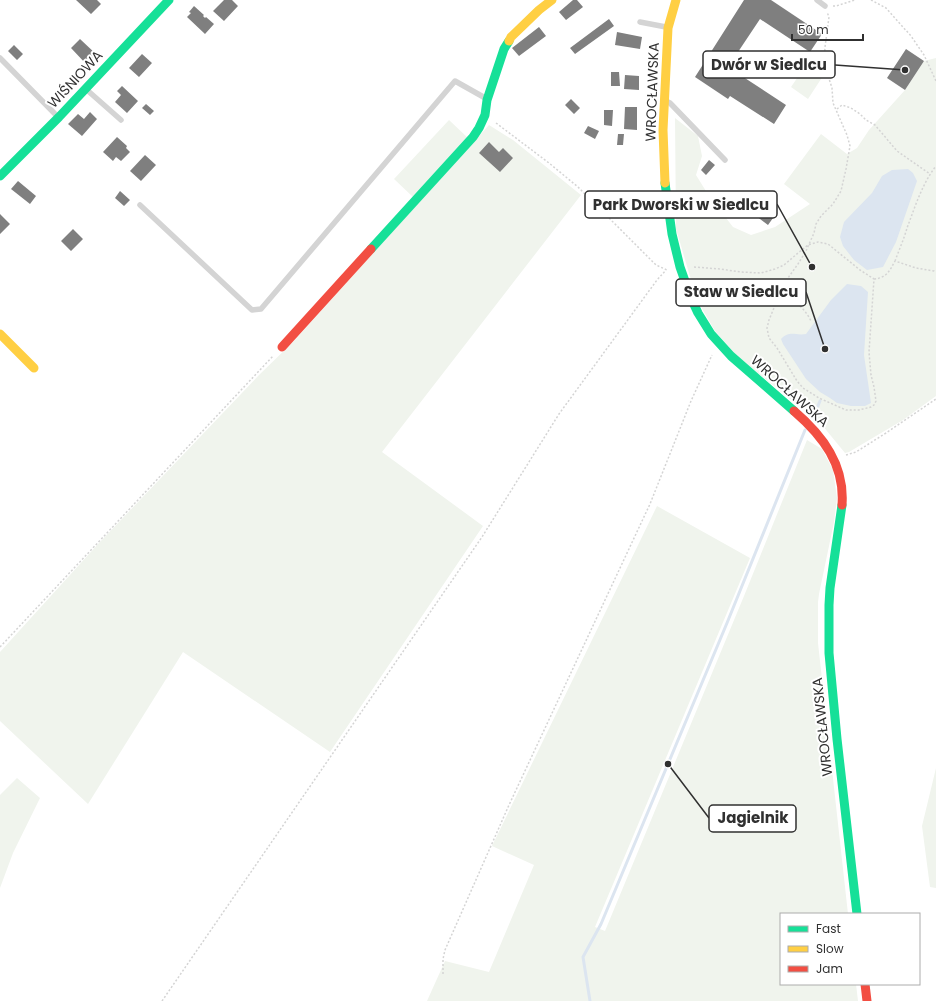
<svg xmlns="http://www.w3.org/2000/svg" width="936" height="1001" viewBox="0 0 936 1001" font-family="Poppins,sans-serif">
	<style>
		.green { fill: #f0f4ed }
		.water { fill: #dce5f0 }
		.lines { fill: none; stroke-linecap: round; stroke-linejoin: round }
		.stream { stroke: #dce5f0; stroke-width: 3 }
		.building { fill: #7f7f7f }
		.path { stroke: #d4d4d4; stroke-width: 1.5; stroke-dasharray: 2 2; stroke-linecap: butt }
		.lane { stroke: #d4d4d4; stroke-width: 5.5 }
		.fast { stroke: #16e098; stroke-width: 9 }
		.slow { stroke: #ffcf43; stroke-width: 9 }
		.jam { stroke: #f24e42; stroke-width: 9 }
		.labels { text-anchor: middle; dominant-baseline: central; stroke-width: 4; stroke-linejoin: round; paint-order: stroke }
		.street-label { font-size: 14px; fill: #303030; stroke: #fff }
		.leader { fill: none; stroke: #303030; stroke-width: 1.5 }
		.callout-dot { fill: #303030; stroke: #fff; stroke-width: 1.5 }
		.callout { fill: #fff; stroke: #303030; stroke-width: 1.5 }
		.callout-label { font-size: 15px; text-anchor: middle; font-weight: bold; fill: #303030 }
	</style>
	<rect width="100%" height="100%" fill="#fff"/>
	<path class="green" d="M 936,58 L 936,396 L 903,420 L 849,452 L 845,453 L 822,425 L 737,356 L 715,331 L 697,300 L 676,229 L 675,118 L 698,136 L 702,156 L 696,175 L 709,196 L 733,227 L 751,235 L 775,227 L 810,204 L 784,184 L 821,134 L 847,154 L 857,148 L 869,130 L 905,90 L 924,61 Z
		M 806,65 L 823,76 L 808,99 L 791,87 Z
		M 449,120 L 468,138 L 413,197 L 394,179 Z
		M 489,125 L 513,140 L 581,195 L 382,452 L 483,526 L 330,752 L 183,652 L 88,804 L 0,721 L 0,652 L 99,543 L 259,375 L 294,341 Z
		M 807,440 L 822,449 L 833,470 L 837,498 L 834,522 L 819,594 L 818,602 L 818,643 L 848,914 L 781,914 L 781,984 L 856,984 L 858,1001 L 427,1001 L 445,961 L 489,972 L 534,865 L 492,846 L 657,506 L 750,558 L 595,927 L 605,931 L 744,596 Z
		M 936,768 L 936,888 L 930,887 L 922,826 Z
		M 17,778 L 40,798 L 13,853 L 0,888 L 0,795 Z"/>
	<path class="water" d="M 908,169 L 913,173 L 917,181 L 896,242 L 883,267 L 867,270 L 854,260 L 843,246 L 840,237 L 844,222 L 872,193 L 882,176 L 892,170 Z
		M 847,284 L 861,286 L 868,292 L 864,355 L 871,403 L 865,406 L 851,406 L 837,403 L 830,398 L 820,392 L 806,379 L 783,344 L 781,339 C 790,330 795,336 806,334 L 831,300 Z"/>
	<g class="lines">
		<path class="stream" d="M 815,413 L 820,401
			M 590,1001 L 583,957 L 601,924 L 727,623 L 805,430"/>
	</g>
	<path class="building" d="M 76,0 L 97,0 L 101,4 L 91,14 Z
		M 224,0 L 232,0 L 238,6 L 224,21 L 213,11 Z
		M 573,0 L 577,0 L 583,7 L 566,20 L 559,12 Z
		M 744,0 L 771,0 L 822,34 L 810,52 L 760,19 L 728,67 L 786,105 L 774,124 L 730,96 L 728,99 L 695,77 Z
		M 194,6 L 204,15 L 203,16 L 205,18 L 206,17 L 214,24 L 205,34 L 187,17 L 191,13 L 189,12 Z
		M 609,19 L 614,26 L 575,54 L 570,48 Z
		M 539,27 L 546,36 L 519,56 L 512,48 Z
		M 617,32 L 642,37 L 640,49 L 615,45 Z
		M 80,39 L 97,55 L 87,65 L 71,48 Z
		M 14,45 L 23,54 L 17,60 L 8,51 Z
		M 906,49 L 924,61 L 905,90 L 887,78 Z
		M 142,54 L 152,63 L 139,77 L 129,68 Z
		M 611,72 L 619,72 L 620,86 L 611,86 Z
		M 625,75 L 639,76 L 639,90 L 624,89 Z
		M 122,86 L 138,101 L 127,113 L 115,102 L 121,95 L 117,91 Z
		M 571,99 L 580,108 L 574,114 L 565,105 Z
		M 146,104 L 154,111 L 150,115 L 142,108 Z
		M 625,107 L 637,107 L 637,130 L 624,129 Z
		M 604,110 L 613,110 L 612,126 L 604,125 Z
		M 90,112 L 97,119 L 82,136 L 68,124 L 78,114 L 84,119 Z
		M 588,126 L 599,131 L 595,139 L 584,133 Z
		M 618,134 L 624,134 L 623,145 L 617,145 Z
		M 117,137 L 127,146 L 126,148 L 130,152 L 121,161 L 116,157 L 113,161 L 103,152 Z
		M 489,142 L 499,152 L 503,148 L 513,158 L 500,172 L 479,153 Z
		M 145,155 L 156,165 L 141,181 L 130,171 Z
		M 709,160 L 715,165 L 706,175 L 701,170 Z
		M 18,181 L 36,196 L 30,204 L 11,189 Z
		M 120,191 L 130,200 L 124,206 L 115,198 Z
		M 749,200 L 773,218 L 768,225 L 744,207 Z
		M 0,214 L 10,224 L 0,234 Z
		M 73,229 L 83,239 L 71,251 L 61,241 Z"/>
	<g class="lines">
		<path class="path" d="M 871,0 L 886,8 L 911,36 L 924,55 L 936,81
			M 833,6 L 836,6 L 855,0
			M 837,109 L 842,105 L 851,108 L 860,114 L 866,120 L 875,125 L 897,151 L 930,174
			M 496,123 L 549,163 L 578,187 L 656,265 L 667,270
			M 895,261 C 899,250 904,239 907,228 C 915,207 922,184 936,166
			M 694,267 L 720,269 L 741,272 L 761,273 L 775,269 L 784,265 L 798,253 L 808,245 L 818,242 L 828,244 L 860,270 L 874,279 L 869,352 L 871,375 L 874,387 L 876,401 L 874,405 L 871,407 L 859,410 L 846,410 L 819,398 L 803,388 L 797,381 L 777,348 L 769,338 L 767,328 L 769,320 L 776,303 L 788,278 L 798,264 L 806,251 L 814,233 L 816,224 L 821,216 L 833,204 L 841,191 L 846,169 L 850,146 L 847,135 L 833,103 L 832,88 L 824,63 L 825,47 L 829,17 L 827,12
			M 874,279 C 887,278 890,270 895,261 L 916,268 L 934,271 L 936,272
			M 782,290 C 792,299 805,308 811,321
			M 846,455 L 856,452 L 886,433 L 936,399
			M 0,647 L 273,356
			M 443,974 L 443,959 L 445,950 L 509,805 L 650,504 L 691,401 L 712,355
			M 162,1001 L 482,537 L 559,414 L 657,280 L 666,270"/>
		<path class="lane" d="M 817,0 L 825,6
			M 640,22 L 666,27
			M 0,58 L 57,116
			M 87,90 L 121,120
			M 666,101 L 670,103 L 725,160
			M 140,205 L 252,310 L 261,309 L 455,81 L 487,99"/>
		<path class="fast" d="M 0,176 L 59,117 L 169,0
			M 665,183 L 672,234 L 680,267 L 691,298 L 698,313 L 711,334 L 731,356 L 794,411
			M 371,249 L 473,137 L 479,128 L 485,115 L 487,100 L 504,49 L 509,41
			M 842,505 L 830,588 L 829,605 L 829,653 L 837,739 L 857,914"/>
		<path class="slow" d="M 509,41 L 511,37 L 539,10 L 552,0
			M 665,183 L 663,130 L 668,28 L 676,0
			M 0,334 L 34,368"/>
		<path class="jam" d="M 282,347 L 371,249
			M 794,411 C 823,436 845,465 842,505
			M 865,984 L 867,1001"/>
	</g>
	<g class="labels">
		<g class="street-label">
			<text transform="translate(75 79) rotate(-47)">WIŚNIOWA</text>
			<text transform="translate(652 92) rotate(-88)">WROCŁAWSKA</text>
			<text transform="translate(790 391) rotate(42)">WROCŁAWSKA</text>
			<text transform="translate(822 727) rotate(-96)">WROCŁAWSKA</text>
		</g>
	</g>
	<path class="leader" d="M905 70L835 65M812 267L777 204M825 349L806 292M668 764L709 818"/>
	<g class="callout-dot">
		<circle cx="905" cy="70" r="4"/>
		<circle cx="812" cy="267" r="4"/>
		<circle cx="825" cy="349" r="4"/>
		<circle cx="668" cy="764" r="4"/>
	</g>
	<g class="callout">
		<rect x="703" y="51" width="132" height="27" rx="4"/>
		<rect x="585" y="191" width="192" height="27" rx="4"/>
		<rect x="676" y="279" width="130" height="27" rx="4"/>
		<rect x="709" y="805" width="87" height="27" rx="4"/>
	</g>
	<g class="callout-label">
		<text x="769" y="70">Dwór w Siedlcu</text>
		<text x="681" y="210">Park Dworski w Siedlcu</text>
		<text x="741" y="297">Staw w Siedlcu</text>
		<text x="753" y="823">Jagielnik</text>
	</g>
	<rect x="780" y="913" width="140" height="72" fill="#ffffff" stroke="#acacac"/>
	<rect x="788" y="926" width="20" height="6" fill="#16e098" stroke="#acacac"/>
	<text x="816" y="933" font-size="12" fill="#303030">Fast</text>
	<rect x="788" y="946" width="20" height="6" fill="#ffcf43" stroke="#acacac"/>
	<text x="816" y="953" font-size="12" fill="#303030">Slow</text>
	<rect x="788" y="966" width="20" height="6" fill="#f24e42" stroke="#acacac"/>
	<text x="816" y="973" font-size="12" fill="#303030">Jam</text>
	<path d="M792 34v6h71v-6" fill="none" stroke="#303030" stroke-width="2"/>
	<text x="798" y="34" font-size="12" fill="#303030" stroke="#ffffff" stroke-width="3" paint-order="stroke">50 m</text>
</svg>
